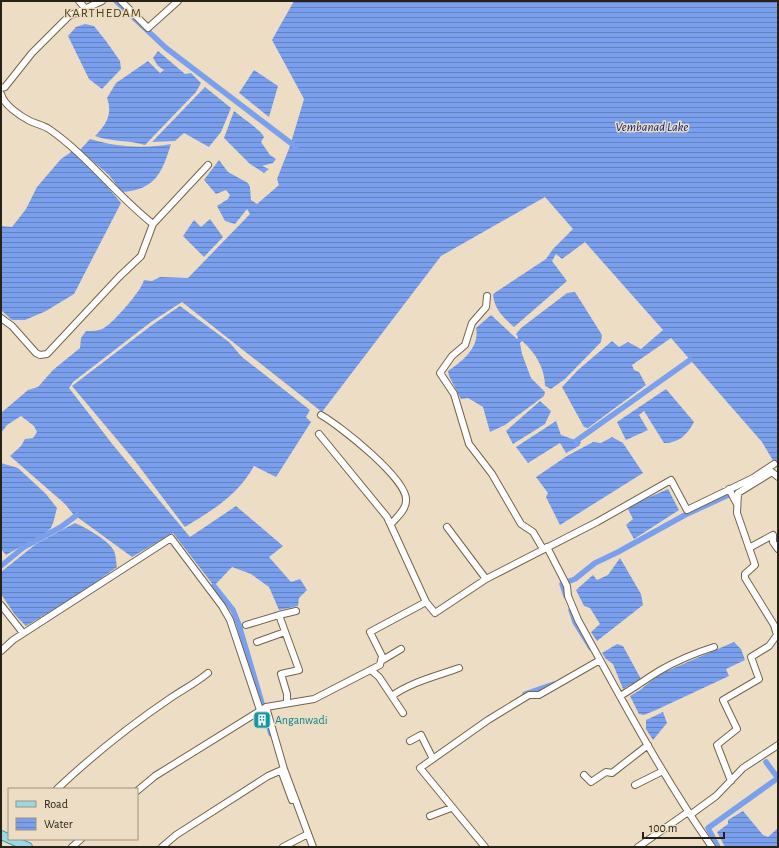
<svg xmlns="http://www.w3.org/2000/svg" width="779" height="848" viewBox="0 0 779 848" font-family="'Alegreya Sans',sans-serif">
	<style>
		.water { fill: url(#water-rules) }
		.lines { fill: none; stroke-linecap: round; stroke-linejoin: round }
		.canal { stroke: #7aa0ed; stroke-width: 5.5 }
		.minor-casing { stroke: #73654e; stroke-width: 8 }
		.major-casing { stroke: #448892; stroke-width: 10 }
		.minor { stroke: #fff; stroke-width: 6 }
		.major { stroke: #98d9e5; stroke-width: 8 }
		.labels { text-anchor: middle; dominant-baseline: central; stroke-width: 3; stroke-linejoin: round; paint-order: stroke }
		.culture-label { font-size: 12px; fill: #0d838f; stroke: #edddc4; text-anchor: start }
		.neighbourhood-label { font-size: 13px; letter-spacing: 1px; fill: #4f4119; stroke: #edddc4 }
		.water-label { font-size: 13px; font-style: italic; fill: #011f75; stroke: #edddc4 }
	</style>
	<defs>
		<pattern id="water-rules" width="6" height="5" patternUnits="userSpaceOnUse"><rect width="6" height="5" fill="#7aa0ed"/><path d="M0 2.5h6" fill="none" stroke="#6482bf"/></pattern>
	</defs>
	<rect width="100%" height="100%" fill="#edddc4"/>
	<path class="water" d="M 294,1 L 778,1 L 778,469 L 762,442 L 671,338 L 632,365 L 634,370 L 639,372 L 646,385 L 596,422 L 588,428 L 584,427 L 562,387 L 578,370 L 612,341 L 619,347 L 628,342 L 641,349 L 663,330 L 585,242 L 562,259 L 556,254 L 552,261 L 567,281 L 514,327 C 503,317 494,309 493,294 L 546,259 L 553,249 L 573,229 L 545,197 L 441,256 L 322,412 L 182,302 L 151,322 L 73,382 L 69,388 L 113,445 L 190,537 L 236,506 L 283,546 L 269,557 L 291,582 L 300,579 L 307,590 L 299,598 L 298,606 L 279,610 L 269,587 L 251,574 L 232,567 L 214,586 L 173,533 L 132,557 L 73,514 L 65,504 L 10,456 L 21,446 L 25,439 L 33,438 L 37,432 L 34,426 L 21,416 L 7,425 L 1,433 L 1,413 L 28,390 L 38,387 L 53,370 L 80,348 L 81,338 L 86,331 C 92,331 99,331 104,328 C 114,322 142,290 144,280 L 152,281 L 160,277 L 188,278 L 250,214 L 247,209 L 235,224 L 225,221 L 217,206 L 228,199 L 230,195 L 226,190 L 216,194 L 204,180 L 219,160 L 228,172 L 248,183 L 250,187 L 251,200 L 257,204 L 279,185 L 277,179 L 290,146 L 304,99 L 272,40 Z
		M 85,24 L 94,26 L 106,41 L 120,61 L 121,69 L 102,89 L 89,79 L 68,36 L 76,27 Z
		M 158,51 L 185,74 L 191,73 L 201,83 L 196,92 L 145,145 C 129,140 112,142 95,136 C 106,125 113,114 107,98 L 116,83 L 148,61 L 160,73 L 164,70 L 158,66 L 153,58 Z
		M 254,70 L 278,86 L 269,117 L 239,93 Z
		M 205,87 L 231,108 L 221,132 L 209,147 L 184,133 L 175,141 L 152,142 Z
		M 234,111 C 241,117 261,130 264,137 L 261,142 L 270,155 L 276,159 L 273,163 L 262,166 L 269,169 L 264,173 L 250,164 L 224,138 Z
		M 90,139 C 116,147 144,149 171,144 C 162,173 155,190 122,192 L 109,175 L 80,150 Z
		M 74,150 L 101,179 L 121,203 L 74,294 L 46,311 L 25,320 L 12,320 L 1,310 L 1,226 L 12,227 L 26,209 L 37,187 L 61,159 Z
		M 210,219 L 223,237 L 204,257 L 183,236 L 194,220 L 201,227 Z
		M 575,292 L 602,335 L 601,342 L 565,379 L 551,389 L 545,386 C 545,368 535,352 522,341 L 520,343 L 522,354 L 531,378 L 545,392 L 544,396 L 505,425 L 490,432 L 483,407 L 468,398 L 461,399 L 449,376 L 448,371 C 463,361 480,347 476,328 L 491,315 L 517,339 L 518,337 L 516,334 L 521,328 L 567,293 Z
		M 180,306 L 229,342 L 242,357 L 310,410 L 306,417 L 311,422 L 276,477 L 254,466 C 237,496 214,509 185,527 L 135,461 L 72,386 L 152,325 Z
		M 666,389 L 694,422 C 687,435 679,443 664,443 L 644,411 L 639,415 L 648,430 L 626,440 L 617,422 Z
		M 540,401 L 551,411 L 545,424 L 513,444 L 506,431 Z
		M 556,421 L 561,435 L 581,442 L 579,446 L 566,453 L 560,443 L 528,463 L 516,447 Z
		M 612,437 L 623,443 L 643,473 L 560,525 L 546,497 L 548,493 L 536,477 L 567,456 L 593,442 L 601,443 Z
		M 1,463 L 18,468 L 46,494 L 57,508 C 55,514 54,524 50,529 C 43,537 17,548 6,555 L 1,549 Z
		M 668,489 L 679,510 L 634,539 L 626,525 L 633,519 L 627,507 Z
		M 75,523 C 85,527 114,543 115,554 C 116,558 116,562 117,567 L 78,595 L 26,626 L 15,615 L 1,594 L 1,572 L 36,544 Z
		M 620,558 L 641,594 L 643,605 L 597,641 L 591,632 L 600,624 L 590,608 L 584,606 L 576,590 L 593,575 L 597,580 L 608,575 Z
		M 734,642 L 741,649 L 745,660 L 726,669 L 729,676 L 656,710 L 644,715 L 639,714 L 630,696 L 640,690 L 660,674 Z
		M 617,644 L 623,646 L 641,679 L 623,689 L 613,664 L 606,659 L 602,653 Z
		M 663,712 L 667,723 L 653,740 L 646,729 L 646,720 Z
		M 743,811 L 763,835 L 768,837 L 778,828 L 778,847 L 725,847 L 717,832 L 728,824 L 728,820 Z"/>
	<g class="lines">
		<path class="canal" d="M 116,1 L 166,48 L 296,147
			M 576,441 L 690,360
			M 1,566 L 24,547 L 61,527 L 77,515
			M 214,586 L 233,610 L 239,625 L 271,734
			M 566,596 L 562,584 L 575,579 L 595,563 L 618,552 L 685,515 L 735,492
			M 571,610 L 575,622 L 591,648
			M 525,694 L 554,684
			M 766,762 L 778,778
			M 718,847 L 708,828 L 778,778"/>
		<defs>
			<path id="minor" d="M 79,1 L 85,8
				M 121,1 L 148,28 L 178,1
				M 1,88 L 5,87 L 32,53 L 69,16 L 102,1
				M 1,94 C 4,105 20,116 30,121 C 36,124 43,125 49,129 C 88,156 116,195 153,224
				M 487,296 L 486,307 L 472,323 L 465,345 L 452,356 L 440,373 L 454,394 L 469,444 L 492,474 L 521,524 L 533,532 L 543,549
				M 1,318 L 12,326 L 36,353 L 40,355 L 47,354 L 119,277 L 141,256 L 153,224 L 208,165
				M 321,415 C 339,425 409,480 406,501 C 406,510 396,518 391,524
				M 319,434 L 387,517 L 426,602 L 435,613 L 486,579 L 597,522 L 671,480 L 687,510 L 753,478 L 774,464
				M 729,489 L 737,504
				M 447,527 L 486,579
				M 547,547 L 567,586 L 568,596 L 578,620 L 600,660
				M 749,548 L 773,535 L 773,542 L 778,549
				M 1,605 L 23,633
				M 246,625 L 279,615
				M 257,642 L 285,632
				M 1,651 L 13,640 L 171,538 L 222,606 L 230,620 L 260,710
				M 381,661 L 401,649
				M 371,670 L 379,677 L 403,713
				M 392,696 C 411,682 437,676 459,668
				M 620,696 C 634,688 646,679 659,671 C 676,661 695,653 714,647
				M 287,703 L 287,694 L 281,674 L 299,670 L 279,615 L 296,611
				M 266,707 L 284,769 L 313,847
				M 410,741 L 421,735 L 433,759
				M 281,770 L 292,800
				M 584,775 L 591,782 L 606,772 L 612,773 L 648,745
				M 731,781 L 717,745 L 737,729 L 723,700 L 759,679 L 751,657 L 769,646 L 777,635 L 774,625 L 745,578 L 745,574 L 755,565 L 737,513 L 738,493 L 772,472 L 778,477
				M 635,785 L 663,771
				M 57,789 C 92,756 132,724 172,697 C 184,689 196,683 208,673
				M 137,791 L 155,776 L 266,707 L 314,699 L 380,665 L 382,656 L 370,632 L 426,602
				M 690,815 L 716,796 L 743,768 L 778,745
				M 430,816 L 451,808
				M 72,847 L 81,839
				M 162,847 L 176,835 L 268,776 L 284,769
				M 283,847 L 308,834
				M 485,847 L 420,768 L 488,720 L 529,695 L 539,695 L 600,660 C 635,724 670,787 712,847
				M 638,847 L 688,812"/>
			<path id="major" d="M 1,835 L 28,847"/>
		</defs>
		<use href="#minor" class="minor-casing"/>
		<use href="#major" class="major-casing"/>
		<use href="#minor" class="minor"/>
		<use href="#major" class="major"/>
	</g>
	<defs>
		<symbol id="building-square" viewBox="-11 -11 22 22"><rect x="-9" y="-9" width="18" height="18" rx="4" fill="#0f9aa8" stroke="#edddc4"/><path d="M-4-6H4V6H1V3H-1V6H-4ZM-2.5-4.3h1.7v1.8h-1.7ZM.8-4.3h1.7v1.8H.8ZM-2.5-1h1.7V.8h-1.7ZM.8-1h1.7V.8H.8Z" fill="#fff"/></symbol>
	</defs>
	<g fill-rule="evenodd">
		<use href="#building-square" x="252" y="710" width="20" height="20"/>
	</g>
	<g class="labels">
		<g class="culture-label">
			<text x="275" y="720">Anganwadi</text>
		</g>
		<g class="neighbourhood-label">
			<text x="103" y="13">KARTHEDAM</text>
		</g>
		<g class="water-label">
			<text x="652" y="127">Vembanad Lake</text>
		</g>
	</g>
	<rect width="779" height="848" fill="none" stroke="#272118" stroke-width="4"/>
	<rect x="8" y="788" width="130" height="52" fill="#edddc4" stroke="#9e927f"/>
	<rect x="16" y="801" width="20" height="6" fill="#98d9e5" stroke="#9e927f"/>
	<text x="44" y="808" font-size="12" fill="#272118">Road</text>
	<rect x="16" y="818" width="20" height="12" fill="url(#water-rules)" stroke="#9e927f"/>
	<text x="44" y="828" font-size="12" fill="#272118">Water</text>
	<path d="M643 832v6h81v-6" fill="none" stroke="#272118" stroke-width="2"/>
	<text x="649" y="832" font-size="12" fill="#272118" stroke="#edddc4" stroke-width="3" paint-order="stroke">100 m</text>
</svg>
